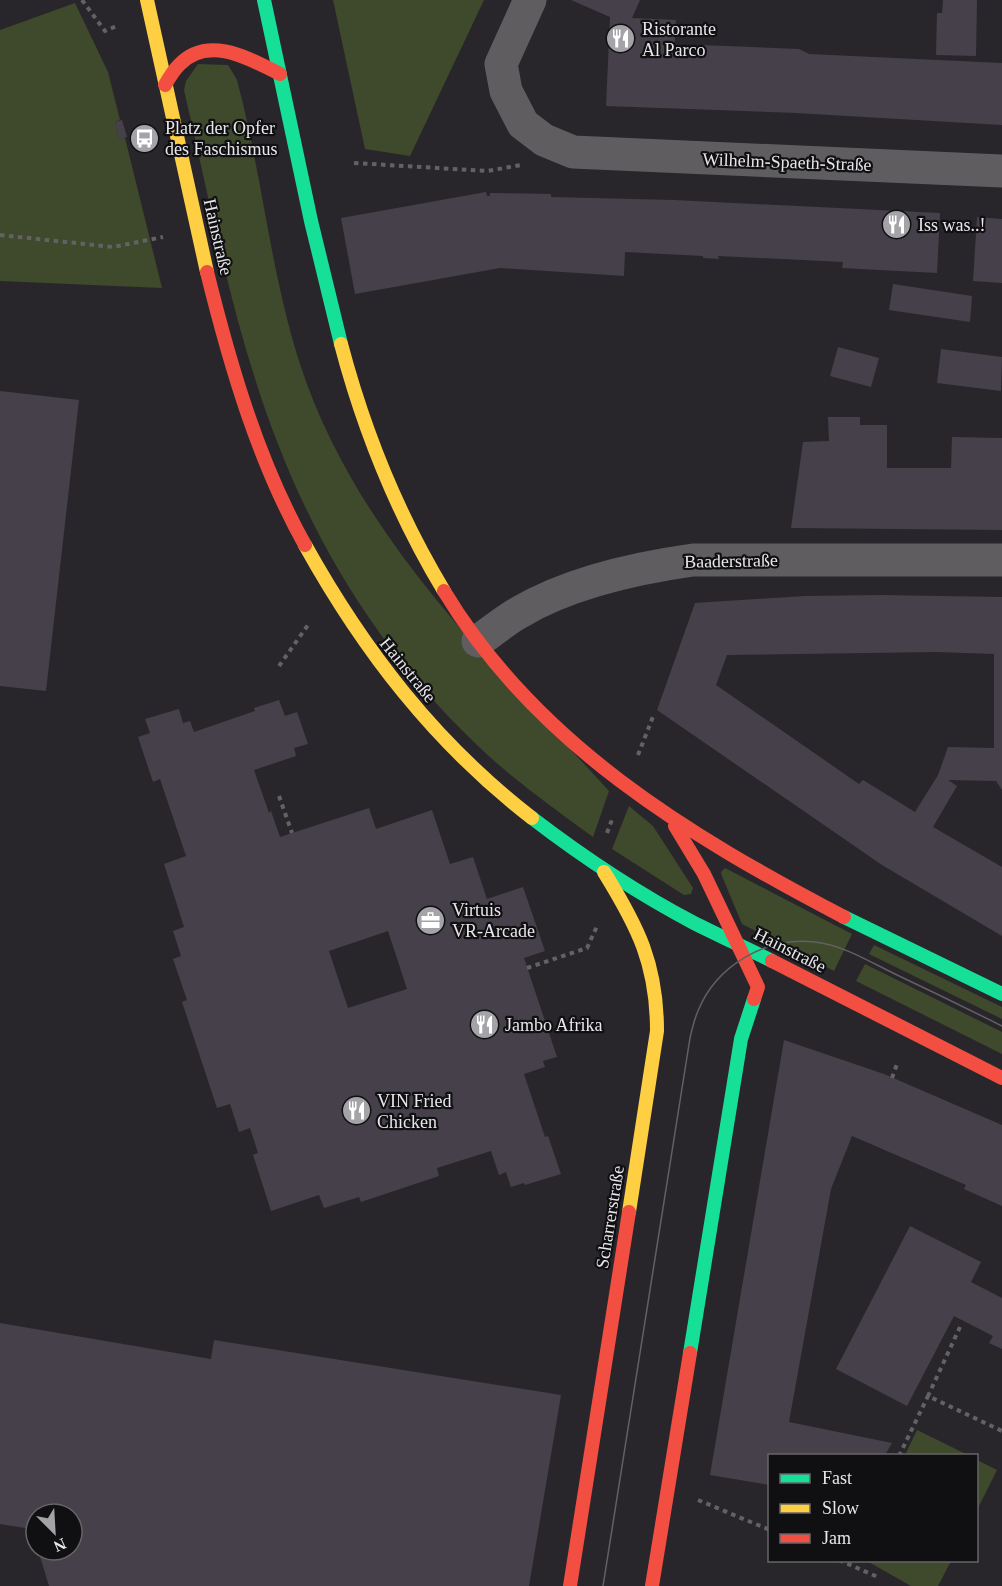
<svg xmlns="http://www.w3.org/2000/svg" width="1002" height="1586" viewBox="0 0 1002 1586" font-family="Georgia,serif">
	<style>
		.green { fill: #3e4a2b }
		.building { fill: #45404a; fill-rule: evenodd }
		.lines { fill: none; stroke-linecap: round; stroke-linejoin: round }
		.path { stroke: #636263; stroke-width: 4; stroke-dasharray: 4.5 4.5; stroke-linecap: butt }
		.street { stroke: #5f5d5f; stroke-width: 33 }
		.fast { stroke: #16e098; stroke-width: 14 }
		.slow { stroke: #ffcf43; stroke-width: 14 }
		.jam { stroke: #f24e42; stroke-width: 14 }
		.tram { stroke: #616162; stroke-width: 1.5 }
		.labels { text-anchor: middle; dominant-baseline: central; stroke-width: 4.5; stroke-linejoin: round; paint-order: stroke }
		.poi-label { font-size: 18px; fill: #e7e6ea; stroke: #100f12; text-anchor: start }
		.street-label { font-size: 18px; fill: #e7e6ea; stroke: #100f12 }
	</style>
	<rect width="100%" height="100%" fill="#28262b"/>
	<path class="green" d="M 333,0 L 484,0 L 410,156 L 365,149 Z
		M 75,3 L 108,72 L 120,120 L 115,122 L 119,139 L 125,138 L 162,288 L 0,281 L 0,30 Z
		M 198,64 L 228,65 L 237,80 C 262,173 270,271 300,364 C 356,536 490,660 609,791 L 593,837 C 552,807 512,779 476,744 C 389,661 323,559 280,449 C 234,334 212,210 184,90 L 186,81 Z
		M 629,806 L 653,826 L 693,888 L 691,894 L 684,895 L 612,849 Z
		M 725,868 L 852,934 L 834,971 L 742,924 L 722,876 L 721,872 Z
		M 874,945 L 1002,1007 L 1002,1019 L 869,954 Z
		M 865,964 L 1002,1032 L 1002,1054 L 856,981 Z
		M 917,1430 L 968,1455 L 905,1455 Z
		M 977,1460 L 997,1470 L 977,1510 Z
		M 867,1561 L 951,1561 L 938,1586 L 911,1586 Z"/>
	<path class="building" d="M 571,0 L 640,0 L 632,18 L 676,20 L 674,53 L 701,55 L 702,45 L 799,49 L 809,54 L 1002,63 L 1002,125 L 796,113 L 606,106 L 610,17 Z
		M 943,0 L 977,0 L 976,56 L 936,55 L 937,13 L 942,13 Z
		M 122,120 L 127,137 L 119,140 L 115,122 Z
		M 486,192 L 487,196 L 490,196 L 490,193 L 551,194 L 551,197 L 674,200 L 940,213 L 937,273 L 842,268 L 843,262 L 718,256 L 719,259 L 703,258 L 703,256 L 625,252 L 624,276 L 500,268 L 355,294 L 341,218 Z
		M 977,217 L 1002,219 L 1002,283 L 973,281 Z
		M 893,284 L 972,296 L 970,322 L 889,310 Z
		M 838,347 L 879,358 L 871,387 L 830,376 Z
		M 941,349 L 1002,357 L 1001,391 L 937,383 Z
		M 0,391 L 79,400 L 46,691 L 0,686 Z
		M 828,417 L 860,417 L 860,425 L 887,425 L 887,468 L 951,468 L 952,437 L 1002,438 L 1002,530 L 791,528 L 803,442 L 829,441 Z
		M 881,595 L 1002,597 L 1002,790 L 996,781 L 948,780 L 957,786 L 933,827 L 1002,867 L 1002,936 L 882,865 L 657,710 L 695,603 L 805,596 ZM 936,652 L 994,654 L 994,748 L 948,747 L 938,775 L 915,812 L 863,780 L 859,784 L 716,685 L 727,655 Z
		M 279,700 L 285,716 L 297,712 L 308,744 L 294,748 L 296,756 L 254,770 L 269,813 L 271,811 L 280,837 L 369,808 L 376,829 L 432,810 L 450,864 L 473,857 L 487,899 L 523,887 L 545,951 L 524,958 L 557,1057 L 543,1061 L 545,1067 L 524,1074 L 545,1137 L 548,1136 L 561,1174 L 525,1185 L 524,1183 L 511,1187 L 506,1172 L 499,1175 L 491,1151 L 437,1168 L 439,1176 L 361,1202 L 359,1197 L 324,1208 L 319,1195 L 271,1211 L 253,1155 L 258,1153 L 250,1128 L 239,1132 L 230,1104 L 217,1108 L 182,1002 L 187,1000 L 173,959 L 181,956 L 173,931 L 184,927 L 164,864 L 186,856 L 160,779 L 153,782 L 138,737 L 150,733 L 145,719 L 179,709 L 183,723 L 190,721 L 194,732 L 255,711 L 254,708 ZM 388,931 L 407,989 L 348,1008 L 329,951 Z
		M 784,1040 L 884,1074 L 1002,1125 L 1002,1206 L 964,1189 L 966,1185 L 852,1136 L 831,1189 L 789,1422 L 892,1443 L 885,1455 L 770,1455 L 770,1485 L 710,1475 Z
		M 910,1226 L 981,1262 L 971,1282 L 1002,1298 L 1002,1349 L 989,1343 L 993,1336 L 954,1316 L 907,1406 L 836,1369 Z
		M 0,1323 L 211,1359 L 214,1340 L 561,1395 L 529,1586 L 49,1586 L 38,1550 L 72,1550 L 72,1514 L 36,1514 L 35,1543 L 31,1529 L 0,1524 Z"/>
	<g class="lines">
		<path class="path" d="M 82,0 L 105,31 L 119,25
			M 354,163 L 487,171 L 521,165
			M 0,235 L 113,247 L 163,237
			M 279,666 L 308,625
			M 638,755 L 654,714
			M 279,796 L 292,833
			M 607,833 L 613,817
			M 527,968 L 587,948 L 598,924
			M 892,1078 L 897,1064
			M 960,1327 L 928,1396 L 1002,1431
			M 899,1456 L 928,1396
			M 698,1500 L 770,1530
			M 839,1560 L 880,1578"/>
		<path class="street" d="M 530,0 L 501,64 L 506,91 L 523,124 L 544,140 L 573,152 L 1002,171
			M 478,641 C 492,632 505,620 520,612 C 569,583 636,568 693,560 L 1002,560"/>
		<path class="fast" d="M 264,0 L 311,221 L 341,344
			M 532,818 C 583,857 637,893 694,923 C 720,936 746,948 772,961
			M 844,917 L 1002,994
			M 690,1353 L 741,1039 L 754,999"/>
		<path class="slow" d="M 147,0 L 207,272
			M 341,344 C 364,431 397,513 444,591
			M 305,545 C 364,651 435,743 532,818
			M 604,872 C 638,927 657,964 657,1031 L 629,1212"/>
		<path class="jam" d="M 165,85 C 169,78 173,71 179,65 C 208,34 250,59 280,74
			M 207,272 C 230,365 258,461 305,545
			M 444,591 C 536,744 689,836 844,917
			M 675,826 L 704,874 L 758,987 L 754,999
			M 772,961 L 1002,1078
			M 570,1586 L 629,1212
			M 652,1586 L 690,1353"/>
		<path class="tram" d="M 603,1586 L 690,1038 C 692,1029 694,1020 698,1011 C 716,966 766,936 815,942 C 843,945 870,962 895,974 C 931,991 966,1008 1002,1026"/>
	</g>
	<defs>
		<symbol id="restaurant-disc" viewBox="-11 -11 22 22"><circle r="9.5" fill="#a4a3a7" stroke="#100f12"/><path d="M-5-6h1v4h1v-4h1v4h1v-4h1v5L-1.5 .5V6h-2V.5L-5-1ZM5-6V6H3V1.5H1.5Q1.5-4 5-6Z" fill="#fff"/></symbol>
		<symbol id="bus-disc" viewBox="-11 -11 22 22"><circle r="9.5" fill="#a4a3a7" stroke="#100f12"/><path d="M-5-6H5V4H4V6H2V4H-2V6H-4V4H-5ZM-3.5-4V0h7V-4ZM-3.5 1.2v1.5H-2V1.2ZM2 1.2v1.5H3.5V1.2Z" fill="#fff"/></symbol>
		<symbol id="office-disc" viewBox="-11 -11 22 22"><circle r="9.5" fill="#a4a3a7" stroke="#100f12"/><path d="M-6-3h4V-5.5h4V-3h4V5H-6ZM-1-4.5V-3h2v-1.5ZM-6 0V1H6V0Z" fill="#fff"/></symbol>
	</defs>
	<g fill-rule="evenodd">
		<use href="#restaurant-disc" x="604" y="22" width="33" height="33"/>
		<use href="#bus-disc" x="128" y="122" width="33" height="33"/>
		<use href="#restaurant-disc" x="880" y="208" width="33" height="33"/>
		<use href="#office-disc" x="414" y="904" width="33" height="33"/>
		<use href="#restaurant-disc" x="468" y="1008" width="33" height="33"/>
		<use href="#restaurant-disc" x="340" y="1094" width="33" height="33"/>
	</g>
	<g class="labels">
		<g class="poi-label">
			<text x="642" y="29">Ristorante<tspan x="642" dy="21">Al Parco</tspan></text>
			<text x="165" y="128">Platz der Opfer<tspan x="165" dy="21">des Faschismus</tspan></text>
			<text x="918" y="225">Iss was..!</text>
			<text x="452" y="910">Virtuis<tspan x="452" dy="21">VR-Arcade</tspan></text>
			<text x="505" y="1025">Jambo Afrika</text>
			<text x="377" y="1101">VIN Fried<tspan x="377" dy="21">Chicken</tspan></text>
		</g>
		<g class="street-label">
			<text transform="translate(787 162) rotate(2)">Wilhelm-Spaeth-Straße</text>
			<text transform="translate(218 237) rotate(77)">Hainstraße</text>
			<text transform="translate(731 561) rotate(-1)">Baaderstraße</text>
			<text transform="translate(408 670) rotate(51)">Hainstraße</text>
			<text transform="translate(790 950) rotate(27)">Hainstraße</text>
			<text transform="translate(610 1217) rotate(-81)">Scharrerstraße</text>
		</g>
	</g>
	<rect x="768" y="1454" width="210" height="108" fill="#100f12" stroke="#666568" stroke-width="1.5"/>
	<rect x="780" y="1474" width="30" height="9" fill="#16e098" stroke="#666568" stroke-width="1.5"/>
	<text x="822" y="1484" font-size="18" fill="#e7e6ea">Fast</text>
	<rect x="780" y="1504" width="30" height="9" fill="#ffcf43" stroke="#666568" stroke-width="1.5"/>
	<text x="822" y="1514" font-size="18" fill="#e7e6ea">Slow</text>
	<rect x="780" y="1534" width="30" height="9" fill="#f24e42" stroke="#666568" stroke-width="1.5"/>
	<text x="822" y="1544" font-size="18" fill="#e7e6ea">Jam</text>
	<g transform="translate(54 1532) rotate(156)"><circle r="28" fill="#100f12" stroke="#666568" stroke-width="1.5"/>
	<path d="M0-4.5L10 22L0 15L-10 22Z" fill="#a4a3a7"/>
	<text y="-9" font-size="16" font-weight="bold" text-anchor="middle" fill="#e7e6ea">N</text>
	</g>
</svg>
